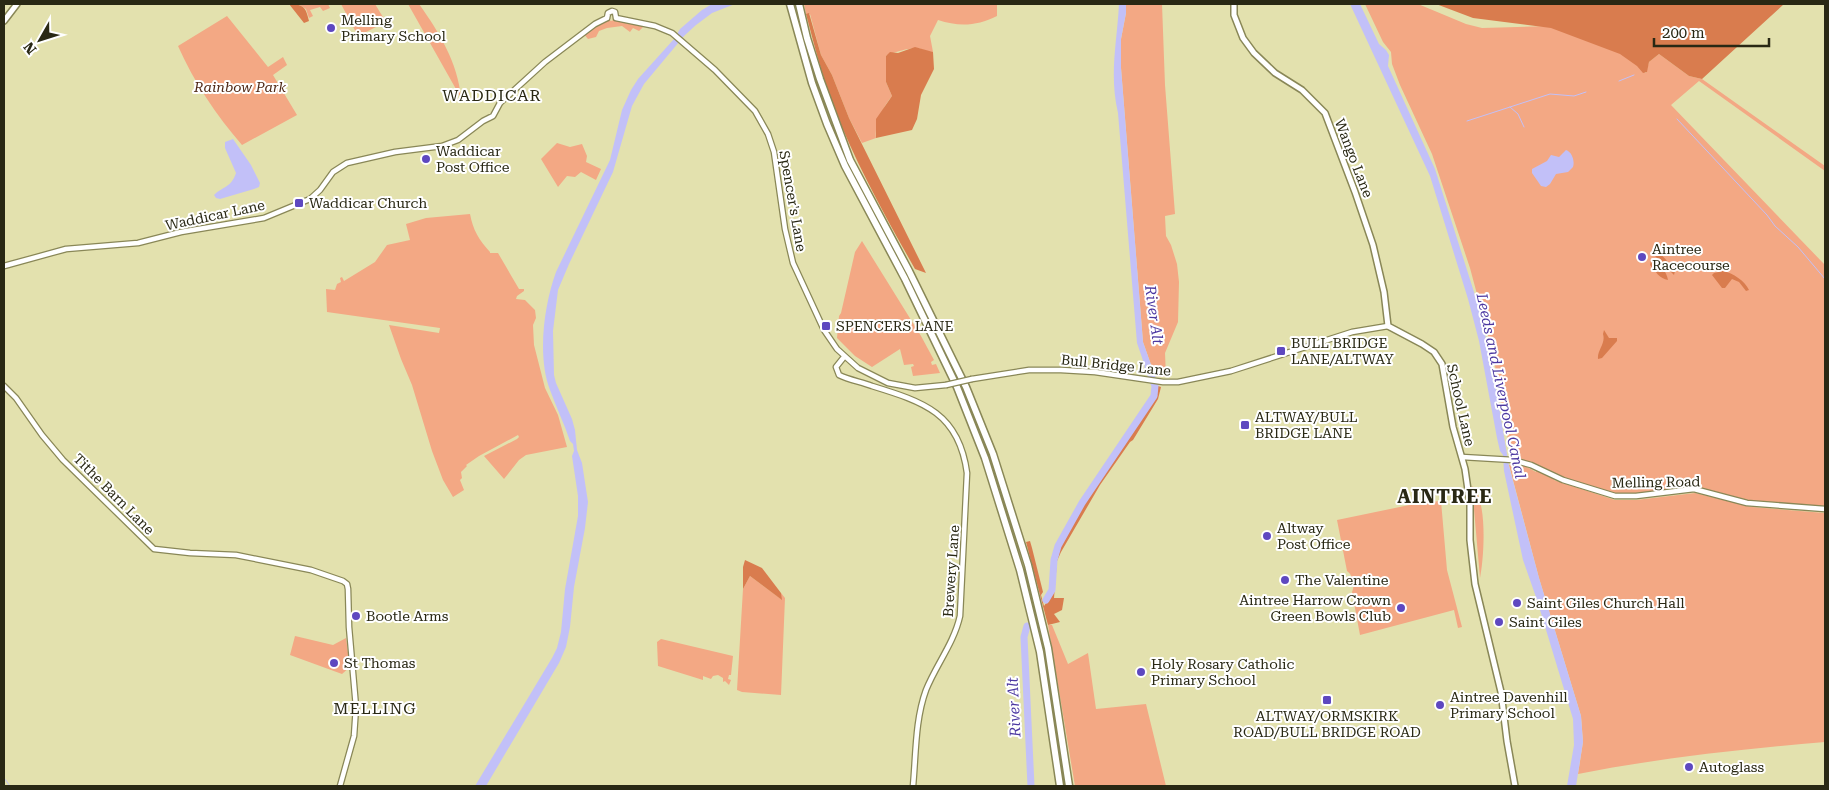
<svg xmlns="http://www.w3.org/2000/svg" width="1829" height="790" viewBox="0 0 1829 790" font-family="'Roboto Serif',serif">
	<style>
		.green { fill: #f3a884 }
		.forest { fill: #d97c4e }
		.water { fill: #c2c0f8 }
		.lines { fill: none; stroke-linecap: round; stroke-linejoin: round }
		.stream { stroke: #c2c0f8; stroke-width: 1 }
		.river { stroke: #c2c0f8; stroke-width: 7 }
		.minor-casing { stroke: #898757; stroke-width: 7 }
		.major-casing { stroke: #898757; stroke-width: 8 }
		.highway-casing { stroke: #898757; stroke-width: 9 }
		.minor { stroke: #fff; stroke-width: 4.5 }
		.major { stroke: #fff; stroke-width: 5 }
		.highway { stroke: #fff; stroke-width: 6 }
		.minor-bridge-casing { stroke: #898757; stroke-width: 7; stroke-linecap: butt }
		.minor-bridge { stroke: #fff; stroke-width: 4.5 }
		.poi-dot { fill: #5e48c0; stroke: #fff; stroke-width: 2 }
		.labels { text-anchor: middle; dominant-baseline: central; stroke-width: 4; stroke-linejoin: round; paint-order: stroke }
		.poi-label { font-size: 14px; fill: #292814; stroke: #fff; text-anchor: start }
		.park-label { font-size: 14px; font-style: italic; fill: #4f2815; stroke: #fff }
		.street-label { font-size: 14px; fill: #292814; stroke: #fff }
		.water-label { font-size: 15px; font-style: italic; fill: #4c38a1; stroke: #fff }
		.quarter-label { font-size: 16px; letter-spacing: 1px; fill: #292814; stroke: #fff }
		.district-label { font-size: 19px; font-weight: bold; letter-spacing: 1px; fill: #292814; stroke: #fff }
	</style>
	<rect width="100%" height="100%" fill="#e3e1ae"/>
	<path class="green" d="M 298,4 L 328,4 L 330,8 L 323,11 L 320,7 L 310,10 L 313,16 L 309,18 L 306,9 Z
		M 341,4 L 375,4 L 386,22 L 358,36 Z
		M 408,4 L 419,4 C 439,32 458,63 461,98 Z
		M 804,4 L 997,4 L 997,16 C 977,26 959,27 938,20 L 930,36 L 933,52 C 927,52 923,49 917,48 C 913,47 889,53 886,56 L 886,82 L 892,96 C 883,107 874,124 876,138 L 862,143 L 849,118 L 832,75 L 821,55 L 810,14 L 806,14 Z
		M 1126,4 L 1162,4 L 1165,85 L 1175,214 L 1165,216 L 1166,236 L 1171,245 L 1177,264 L 1179,282 L 1178,322 L 1165,353 L 1166,377 L 1155,376 L 1143,342 L 1121,68 L 1121,39 L 1126,13 Z
		M 1365,4 L 1418,4 L 1466,24 L 1482,28 L 1551,26 L 1623,52 L 1646,73 L 1649,62 L 1659,54 L 1689,76 L 1702,79 L 1825,166 L 1825,171 L 1699,81 L 1671,105 L 1825,265 L 1825,506 L 1752,501 L 1696,487 L 1636,493 L 1613,493 L 1551,473 L 1554,480 L 1615,500 L 1636,500 L 1695,493 L 1752,507 L 1825,513 L 1825,742 C 1743,749 1659,758 1578,774 L 1583,742 L 1581,716 L 1539,578 L 1509,465 C 1518,462 1528,467 1536,472 L 1535,465 L 1526,461 L 1511,458 L 1493,354 L 1470,268 L 1432,154 L 1400,85 L 1392,64 L 1391,52 L 1383,42 Z
		M 227,16 L 268,67 L 283,57 L 287,65 L 273,75 L 297,115 L 242,145 C 216,115 194,82 178,46 Z
		M 607,18 L 611,21 L 616,19 L 646,24 L 639,31 L 633,28 L 630,32 L 622,26 L 607,28 L 599,31 L 596,37 L 588,39 L 583,33 Z
		M 557,143 L 570,147 L 582,144 L 587,156 L 586,162 L 601,169 L 596,180 L 581,172 L 575,177 L 567,176 L 558,187 L 541,159 Z
		M 470,214 C 473,230 479,240 490,252 L 490,253 L 498,253 L 519,289 L 524,289 L 524,291 L 517,296 L 516,299 L 525,300 L 535,310 L 536,318 L 533,325 L 534,345 L 545,388 L 558,415 L 567,447 L 526,455 L 519,460 L 504,479 L 484,456 L 517,439 L 519,437 L 518,435 L 479,456 L 466,465 L 467,466 L 461,472 L 462,478 L 460,480 L 464,490 L 453,497 L 443,480 L 432,451 L 412,385 L 401,359 L 389,325 L 439,333 L 440,328 L 327,312 L 326,289 L 335,290 L 337,284 L 341,282 L 340,278 L 342,277 L 344,281 L 375,262 L 387,245 L 410,240 L 406,224 L 426,218 Z
		M 862,241 L 921,336 L 934,360 L 931,362 L 932,365 L 936,364 L 940,373 L 913,376 L 911,367 L 914,366 L 913,364 L 904,365 L 900,349 L 872,367 L 855,356 L 837,338 L 839,316 L 841,313 L 855,252 Z
		M 1472,486 C 1488,500 1484,558 1480,578 Z
		M 1441,501 L 1447,570 L 1462,627 L 1458,628 L 1454,610 L 1360,635 L 1352,592 C 1355,585 1353,575 1347,571 L 1337,520 L 1419,503 Z
		M 750,576 L 781,599 L 781,593 L 785,598 L 781,695 L 742,692 L 737,690 L 743,589 Z
		M 1048,625 L 1052,625 L 1068,664 L 1088,653 L 1096,709 L 1146,704 L 1166,786 L 1075,786 Z
		M 295,636 L 333,645 L 346,638 L 350,667 L 342,674 L 290,655 Z
		M 661,639 L 733,656 L 731,675 L 729,675 L 728,679 L 731,680 L 729,685 L 725,681 L 723,682 L 723,678 L 718,675 L 713,676 L 711,679 L 703,676 L 703,680 L 658,666 L 657,642 Z"/>
	<path class="forest" d="M 289,4 C 305,4 306,9 309,21 L 304,23 Z
		M 1436,4 L 1784,4 L 1702,79 L 1689,76 L 1659,54 L 1649,62 L 1647,72 L 1643,73 L 1637,66 L 1620,54 L 1551,28 L 1473,18 Z
		M 809,13 L 821,55 L 832,75 L 849,118 L 926,273 L 915,269 C 885,216 855,162 833,105 C 822,76 814,44 806,14 Z
		M 915,47 L 933,52 L 934,69 L 921,95 L 917,119 L 912,130 L 876,138 L 876,119 L 892,96 L 886,82 L 886,56 L 890,52 L 898,53 Z
		M 1654,249 C 1663,255 1669,263 1675,271 L 1674,275 L 1655,256 L 1653,253 Z
		M 1651,260 C 1659,261 1667,272 1668,280 C 1660,279 1655,271 1650,265 Z
		M 1723,271 C 1733,273 1745,281 1749,290 L 1746,291 L 1739,282 L 1732,279 L 1725,288 L 1722,288 L 1712,275 L 1714,273 Z
		M 1604,330 L 1609,338 L 1617,338 L 1617,341 L 1602,358 L 1598,359 C 1597,350 1606,344 1603,334 Z
		M 1155,385 L 1161,387 L 1158,399 L 1133,440 L 1130,442 L 1100,485 L 1061,552 L 1057,561 L 1054,598 L 1064,598 L 1062,610 L 1054,614 L 1060,622 L 1048,625 L 1026,542 L 1030,541 L 1032,548 L 1043,592 L 1041,595 L 1044,606 C 1059,587 1050,568 1060,546 C 1066,532 1075,519 1083,506 C 1100,480 1117,454 1134,428 L 1136,429 L 1135,427 L 1155,396 L 1158,396 L 1155,395 Z
		M 745,560 L 762,568 L 781,593 L 782,600 L 750,576 L 743,589 L 743,567 Z"/>
	<path class="water" d="M 712,4 L 735,4 L 712,13 L 696,25 L 684,36 L 644,84 L 632,106 L 613,172 L 569,264 L 558,290 L 553,331 L 554,375 L 556,383 L 572,419 L 575,430 L 577,450 L 582,463 L 588,502 L 585,528 L 574,587 L 570,627 L 566,647 L 559,663 L 486,786 L 475,786 L 552,658 L 557,648 L 561,632 L 565,589 L 578,516 L 578,496 L 572,456 L 574,451 L 573,444 L 570,441 C 564,423 556,407 550,390 C 537,356 544,305 556,272 L 610,160 L 622,110 L 631,90 L 638,79 L 674,39 L 680,29 L 702,10 Z
		M 1119,4 L 1126,4 L 1126,13 L 1121,39 L 1121,68 L 1143,342 L 1155,376 L 1148,375 L 1137,343 L 1118,113 C 1109,74 1117,43 1119,4 Z
		M 1350,4 L 1360,4 L 1379,44 L 1386,50 L 1389,55 L 1388,66 L 1435,169 L 1480,311 L 1493,371 L 1509,466 L 1539,578 L 1581,716 L 1583,742 L 1576,786 L 1567,786 L 1574,745 L 1573,719 L 1537,600 L 1523,560 L 1504,471 L 1503,455 L 1500,451 L 1497,438 L 1479,341 L 1468,299 L 1430,176 Z
		M 233,139 L 251,165 L 260,183 L 259,187 L 254,189 L 220,199 L 216,198 L 214,195 C 223,186 231,188 236,173 L 225,148 L 225,142 Z
		M 1566,150 C 1572,152 1575,161 1573,167 L 1568,172 L 1556,174 L 1550,184 L 1546,187 L 1541,186 L 1532,173 L 1532,169 L 1547,161 L 1551,155 L 1559,157 Z"/>
	<g class="lines">
		<path class="stream" d="M 1619,81 L 1634,75
			M 1510,107 L 1518,114 L 1524,127
			M 1677,119 L 1767,215 L 1775,226 L 1798,247 L 1825,279
			M 1467,121 L 1550,94 L 1574,96 L 1586,92
			M 4,778 L 10,786"/>
		<path class="river" d="M 1046,600 L 1052,590 L 1054,560 L 1058,546 L 1082,503 L 1154,396 L 1155,386 L 1148,367
			M 1027,626 L 1024,637 L 1031,786"/>
		<defs>
			<path id="minor" d="M 607,18 L 608,13 L 612,11 L 615,12 L 616,18
				M 616,18 L 655,26 L 672,33 L 715,70 L 755,111 L 768,134 L 774,152 L 785,229 L 793,263 L 824,330 L 837,349 L 858,368 L 888,383 L 915,388 L 946,385
				M 4,266 L 66,249 L 138,243 L 181,232 L 264,218 L 310,199 L 320,190 L 333,172 L 347,163 L 395,152 L 442,146 L 458,140 L 483,121 L 493,116 L 500,103 L 545,62 L 595,24 L 607,18
				M 844,357 L 836,367 L 839,375 C 849,380 862,382 872,386 C 924,402 959,413 967,473 L 960,616 C 954,643 936,665 926,690 C 915,720 916,755 913,786
				M 972,379 L 1029,370 L 1061,370 L 1095,372 L 1163,382 L 1178,382 L 1231,371 L 1352,332 L 1388,326
				M 4,386 L 16,398 L 42,435 L 63,460 L 154,549 L 190,553 L 236,555 L 311,570 L 343,581 L 347,584 L 348,589 L 349,627 L 356,707 L 354,736 L 340,786
				M 1462,457 L 1513,460 L 1531,465 L 1563,480 L 1615,496 L 1636,496 L 1694,489 L 1747,503 L 1825,509"/>
			<path id="major" d="M 1234,4 L 1234,15 L 1243,38 L 1254,53 L 1275,73 L 1302,90 L 1325,113 L 1355,192 L 1373,245 L 1384,292 L 1388,326 L 1422,344 L 1434,352 L 1442,364 L 1453,427 L 1465,469 L 1470,504 L 1470,540 L 1475,584 L 1501,692 L 1507,741 L 1515,786
				M 4,21 L 17,4"/>
			<path id="highway" d="M 790,4 L 812,83 L 827,124 L 845,166 L 905,279 L 957,387 L 985,458 L 1020,570 L 1040,652 L 1060,786
				M 799,4 L 807,38 L 820,79 L 850,160 L 909,271 L 966,387 L 993,454 L 1028,565 L 1048,648 L 1069,786"/>
		</defs>
		<use href="#minor" class="minor-casing"/>
		<use href="#major" class="major-casing"/>
		<use href="#highway" class="highway-casing"/>
		<use href="#minor" class="minor"/>
		<use href="#major" class="major"/>
		<use href="#highway" class="highway"/>
		<defs>
			<path id="minor-bridge" d="M 946,385 L 972,379"/>
		</defs>
		<use href="#minor-bridge" class="minor-bridge-casing"/>
		<use href="#minor-bridge" class="minor-bridge"/>
	</g>
	<g class="poi-dot">
		<circle cx="331" cy="28" r="5"/>
		<circle cx="426" cy="159" r="5"/>
		<rect x="294" y="198" width="10" height="10" rx="2.5"/>
		<circle cx="1642" cy="257" r="5"/>
		<rect x="821" y="321" width="10" height="10" rx="2.5"/>
		<rect x="1276" y="346" width="10" height="10" rx="2.5"/>
		<rect x="1240" y="420" width="10" height="10" rx="2.5"/>
		<circle cx="1267" cy="536" r="5"/>
		<circle cx="1285" cy="580" r="5"/>
		<circle cx="1517" cy="603" r="5"/>
		<circle cx="1401" cy="608" r="5"/>
		<circle cx="356" cy="616" r="5"/>
		<circle cx="1499" cy="622" r="5"/>
		<circle cx="334" cy="663" r="5"/>
		<circle cx="1141" cy="672" r="5"/>
		<rect x="1322" y="695" width="10" height="10" rx="2.5"/>
		<circle cx="1440" cy="705" r="5"/>
		<circle cx="1689" cy="767" r="5"/>
	</g>
	<g class="labels">
		<g class="poi-label">
			<text x="341" y="20">Melling<tspan x="341" dy="16">Primary School</tspan></text>
			<text x="436" y="151">Waddicar<tspan x="436" dy="16">Post Office</tspan></text>
			<text x="309" y="203">Waddicar Church</text>
			<text x="1652" y="249">Aintree<tspan x="1652" dy="16">Racecourse</tspan></text>
			<text x="836" y="326">SPENCERS LANE</text>
			<text x="1291" y="343">BULL BRIDGE<tspan x="1291" dy="16">LANE/ALTWAY</tspan></text>
			<text x="1255" y="417">ALTWAY/BULL<tspan x="1255" dy="16">BRIDGE LANE</tspan></text>
			<text x="1277" y="528">Altway<tspan x="1277" dy="16">Post Office</tspan></text>
			<text x="1295" y="580">The Valentine</text>
			<text x="1391" y="600" text-anchor="end">Aintree Harrow Crown<tspan x="1391" dy="16">Green Bowls Club</tspan></text>
			<text x="1527" y="603">Saint Giles Church Hall</text>
			<text x="366" y="616">Bootle Arms</text>
			<text x="1509" y="622">Saint Giles</text>
			<text x="344" y="663">St Thomas</text>
			<text x="1151" y="664">Holy Rosary Catholic<tspan x="1151" dy="16">Primary School</tspan></text>
			<text x="1450" y="697">Aintree Davenhill<tspan x="1450" dy="16">Primary School</tspan></text>
			<text x="1327" y="716" text-anchor="middle">ALTWAY/ORMSKIRK<tspan x="1327" dy="16">ROAD/BULL BRIDGE ROAD</tspan></text>
			<text x="1699" y="767">Autoglass</text>
		</g>
		<g class="park-label">
			<text x="240" y="87">Rainbow Park</text>
		</g>
		<g class="street-label">
			<text transform="translate(1354 158) rotate(69)">Wango Lane</text>
			<text transform="translate(793 201) rotate(80)">Spencer's Lane</text>
			<text transform="translate(215 215) rotate(-12)">Waddicar Lane</text>
			<text transform="translate(1116 365) rotate(6)">Bull Bridge Lane</text>
			<text transform="translate(1461 405) rotate(77)">School Lane</text>
			<text transform="translate(1656 482) rotate(-1)">Melling Road</text>
			<text transform="translate(114 494) rotate(45)">Tithe Barn Lane</text>
			<text transform="translate(951 571) rotate(-86)">Brewery Lane</text>
		</g>
		<g class="water-label">
			<text transform="translate(1154 315) rotate(82)">River Alt</text>
			<text transform="translate(1501 386) rotate(78)">Leeds and Liverpool Canal</text>
			<text transform="translate(1014 707) rotate(-93)">River Alt</text>
		</g>
		<g class="quarter-label">
			<text x="492" y="95">WADDICAR</text>
			<text x="375" y="708">MELLING</text>
		</g>
		<g class="district-label">
			<text x="1445" y="496">AINTREE</text>
		</g>
	</g>
	<rect width="1829" height="790" fill="none" stroke="#292814" stroke-width="10"/>
	<g transform="translate(40 40) rotate(231)" stroke="#ffffff" stroke-width="4" paint-order="stroke">
	<path d="M0-4L9 19L0 12L-9 19Z" fill="#292814"/>
	<text y="-8" font-size="14" font-weight="bold" text-anchor="middle" fill="#292814">N</text>
	</g>
	<path d="M1654 38v8h115v-8" fill="none" stroke="#292814" stroke-width="2.5"/>
	<text x="1662" y="38" font-size="15" fill="#292814" stroke="#ffffff" stroke-width="4" paint-order="stroke">200 m</text>
</svg>
